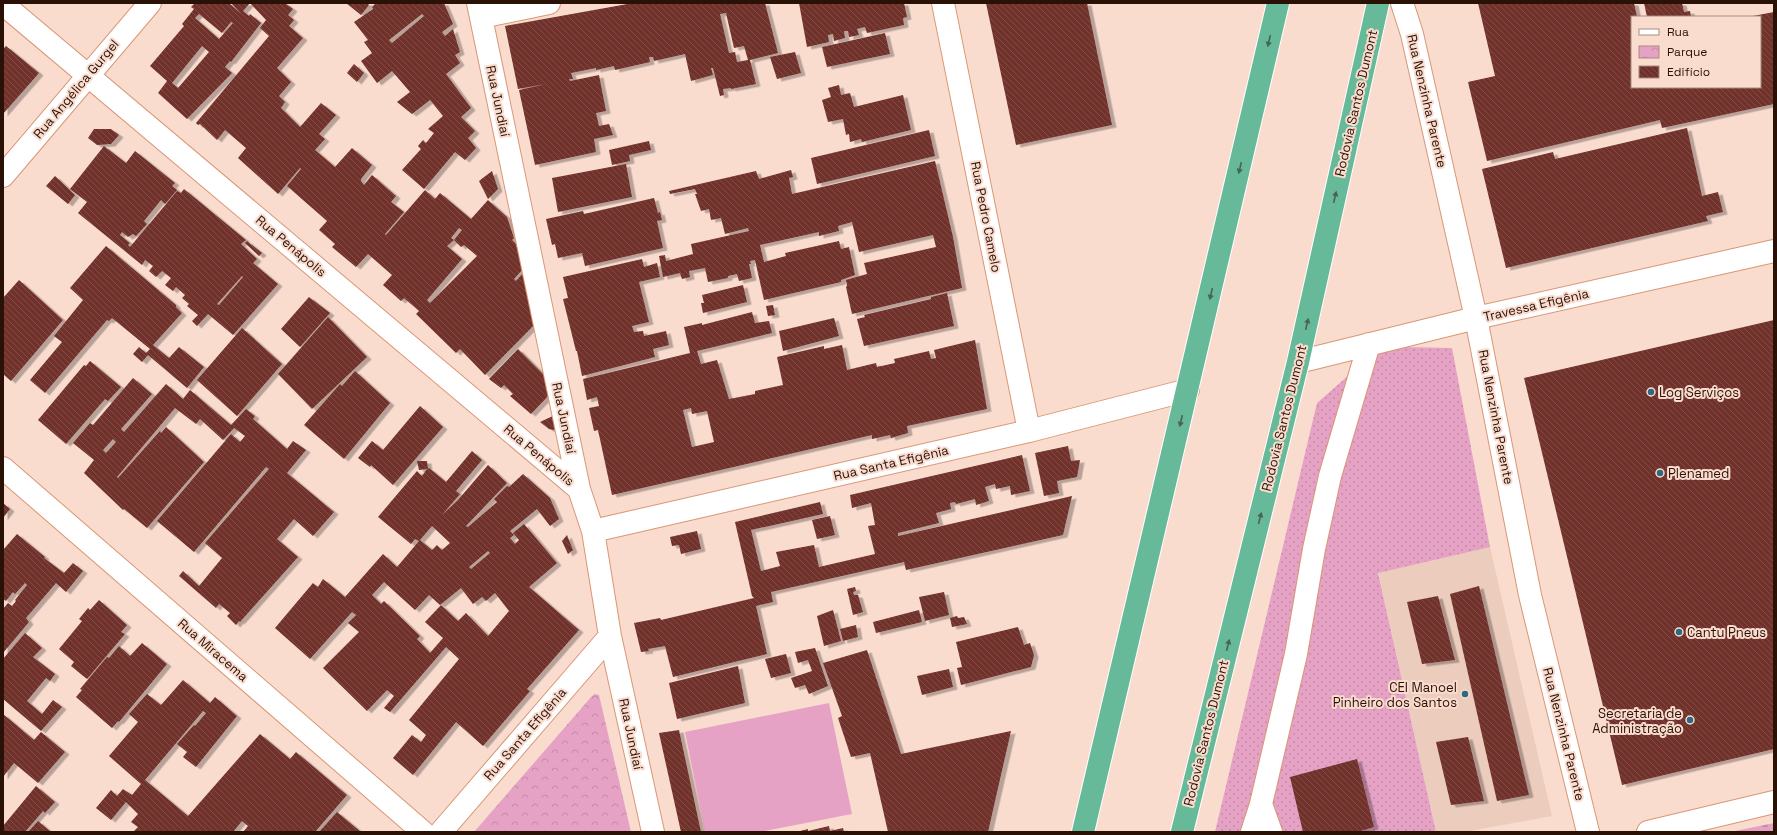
<svg xmlns="http://www.w3.org/2000/svg" width="1777" height="835" viewBox="0 0 1777 835" font-family="'Space Grotesk',sans-serif">
	<style>
		.built { fill: #ecccbd }
		.grass { fill: url(#grass-dots) }
		.forest { fill: url(#forest-firs) }
		.park { fill: url(#park-crowns) }
		.pitch { fill: #e5a2c5 }
		.building { fill: url(#building-back-hatch); fill-rule: evenodd; filter: url(#shadow) }
		.lines { fill: none; stroke-linecap: round; stroke-linejoin: round }
		.minor-casing { stroke: #da9675; stroke-width: 24 }
		.highway-casing { stroke: #fff; stroke-width: 24 }
		.minor { stroke: #fff; stroke-width: 22 }
		.highway { stroke: #66b999; stroke-width: 22 }
		.oneway { fill: #48654f }
		.poi-dot { fill: #2d6980; stroke: #fadccf; stroke-width: 1.5 }
		.labels { text-anchor: middle; dominant-baseline: central; stroke-width: 4; stroke-linejoin: round; paint-order: stroke }
		.street-label { font-size: 13px; fill: #2a1105; stroke: #fadccf }
		.poi-label { font-size: 13px; fill: #2a1105; stroke: #fadccf; text-anchor: start }
	</style>
	<defs>
		<pattern id="grass-dots" width="8" height="8" patternUnits="userSpaceOnUse"><rect width="8" height="8" fill="#e5a2c5"/><path d="M2 2h.1M6 6h.1" fill="none" stroke="#c58aa8" stroke-width="1.8" stroke-linecap="round"/></pattern>
		<pattern id="forest-firs" width="22" height="20" patternUnits="userSpaceOnUse"><rect width="22" height="20" fill="#e5a2c5"/><path d="M5 1l3.5 6h-7zM16 11l3.5 6h-7z" fill="#c58aa8"/></pattern>
		<pattern id="park-crowns" width="20" height="18" patternUnits="userSpaceOnUse"><rect width="20" height="18" fill="#e5a2c5"/><path d="M2 6a3 3 0 1 1 6 0M12 15a3 3 0 1 1 6 0" fill="none" stroke="#c58aa8"/></pattern>
		<pattern id="building-back-hatch" width="6" height="6" patternUnits="userSpaceOnUse"><rect width="6" height="6" fill="#6f302b"/><path d="M-1 5l2 2M0 0l6 6M5-1l2 2" fill="none" stroke="#7f4b46"/></pattern>
		<filter id="shadow"><feDropShadow dx="4.5" dy="2.5" stdDeviation="0" flood-color="#0004"/></filter>
	</defs>
	<rect width="100%" height="100%" fill="#fadccf"/>
	<path class="built" d="M 1490,547 L 1552,816 L 1465,832 L 1436,832 L 1378,572 Z"/>
	<path class="grass" d="M 1404,347 L 1452,348 L 1490,547 L 1378,573 L 1436,832 L 1215,832 L 1317,403 L 1349,375 L 1376,354 Z"/>
	<path class="forest" d="M 1774,823 L 1774,832 L 1730,832 Z"/>
	<path class="park" d="M 595,694 L 599,695 L 631,832 L 474,832 L 592,696 Z"/>
	<path class="pitch" d="M 829,703 L 852,814 L 759,832 L 705,832 L 685,732 Z"/>
	<path class="building" d="M 195,3 L 229,3 L 241,14 L 231,3 L 250,3 L 243,11 L 249,16 L 250,14 L 261,23 L 231,62 L 230,61 L 225,67 L 232,73 L 187,119 L 158,93 L 167,81 L 150,66 L 184,26 L 182,24 L 194,9 L 191,7 ZM 199,14 L 222,33 L 231,22 L 233,23 L 219,39 L 195,18 ZM 202,46 L 209,52 L 178,88 L 172,83 Z
		M 250,3 L 285,3 L 293,9 L 288,15 L 294,20 L 289,26 L 303,38 L 277,68 L 291,82 L 279,96 L 285,102 L 281,108 L 300,127 L 321,103 L 336,115 L 319,134 L 325,139 L 315,150 L 335,167 L 352,148 L 372,165 L 361,179 L 361,181 L 364,185 L 372,175 L 396,196 L 391,202 L 404,212 L 385,234 L 386,235 L 425,190 L 435,199 L 440,193 L 471,219 L 488,200 L 507,217 L 514,238 L 512,240 L 516,244 L 523,269 L 514,279 L 516,281 L 523,273 L 535,324 L 485,375 L 460,349 L 456,353 L 416,314 L 419,311 L 404,298 L 401,301 L 383,285 L 392,275 L 368,254 L 356,267 L 332,247 L 335,244 L 319,230 L 327,221 L 287,186 L 301,169 L 300,168 L 278,194 L 238,158 L 246,148 L 225,130 L 217,140 L 200,124 L 198,125 L 196,123 L 269,36 L 260,28 L 266,20 ZM 459,228 L 462,230 L 454,240 L 451,238 ZM 454,240 L 461,247 L 464,245 L 477,256 L 430,303 L 427,300 L 462,259 L 447,246 Z
		M 346,3 L 367,3 L 369,5 L 361,15 Z
		M 376,3 L 444,3 L 453,24 L 442,32 L 445,36 L 453,29 L 460,52 L 455,55 L 460,63 L 446,74 L 471,108 L 461,117 L 475,131 L 468,138 L 476,148 L 465,160 L 455,152 L 424,189 L 402,170 L 421,149 L 418,146 L 423,140 L 426,143 L 434,133 L 428,129 L 443,116 L 430,100 L 412,114 L 397,102 L 410,92 L 392,71 L 377,83 L 361,61 L 372,53 L 364,42 L 368,40 L 354,22 L 373,9 L 372,7 ZM 422,14 L 424,16 L 392,43 L 389,40 Z
		M 633,3 L 765,3 L 778,53 L 750,60 L 756,84 L 731,89 L 731,88 L 723,89 L 724,95 L 720,96 L 713,68 L 711,68 L 713,75 L 691,81 L 685,54 L 654,61 L 653,57 L 649,57 L 650,62 L 615,70 L 614,66 L 596,70 L 596,68 L 571,73 L 573,79 L 569,79 L 570,81 L 599,75 L 606,111 L 596,113 L 599,126 L 609,124 L 613,135 L 594,139 L 596,152 L 535,165 L 519,90 L 546,84 L 518,89 L 505,26 ZM 726,13 L 734,48 L 744,46 L 748,60 L 737,62 L 735,52 L 729,53 L 720,14 Z
		M 799,3 L 904,3 L 907,17 L 903,18 L 904,25 L 867,33 L 865,27 L 857,29 L 859,35 L 849,37 L 848,31 L 844,31 L 845,38 L 834,41 L 833,34 L 828,35 L 829,42 L 807,47 Z
		M 986,3 L 1087,3 L 1112,125 L 1016,145 Z
		M 1478,3 L 1634,3 L 1637,17 L 1632,17 L 1632,87 L 1760,87 L 1760,17 L 1753,16 L 1774,12 L 1774,104 L 1662,128 L 1660,120 L 1487,161 L 1468,82 L 1495,76 Z
		M 1644,3 L 1682,3 L 1684,12 L 1690,11 L 1691,17 L 1647,17 Z
		M 885,33 L 890,54 L 827,67 L 822,47 Z
		M 6,46 L 39,73 L 3,114 L 3,49 Z
		M 795,52 L 801,73 L 777,79 L 770,57 Z
		M 354,64 L 364,73 L 357,82 L 347,73 Z
		M 839,85 L 841,95 L 850,93 L 854,107 L 903,95 L 911,130 L 862,142 L 861,139 L 850,142 L 849,134 L 846,135 L 843,119 L 828,122 L 822,100 L 831,97 L 828,88 Z
		M 1687,128 L 1702,196 L 1718,192 L 1723,212 L 1706,216 L 1708,221 L 1506,268 L 1482,169 L 1553,152 L 1555,159 Z
		M 94,129 L 111,129 L 119,135 L 111,144 L 97,145 L 88,138 Z
		M 929,130 L 935,156 L 817,184 L 811,158 Z
		M 649,141 L 651,150 L 629,155 L 630,161 L 612,165 L 609,150 Z
		M 104,146 L 126,163 L 135,151 L 175,183 L 172,186 L 177,190 L 165,204 L 161,200 L 144,221 L 147,224 L 136,236 L 133,234 L 128,237 L 122,232 L 120,235 L 130,243 L 128,245 L 130,247 L 177,191 L 181,193 L 184,189 L 246,240 L 241,244 L 257,259 L 253,263 L 278,284 L 233,335 L 208,314 L 197,326 L 192,321 L 198,315 L 187,306 L 189,304 L 182,298 L 185,295 L 176,287 L 173,291 L 165,285 L 171,278 L 162,271 L 156,277 L 149,271 L 153,266 L 145,260 L 142,265 L 78,213 L 87,202 L 70,189 ZM 242,276 L 243,277 L 219,305 L 217,304 Z
		M 935,161 L 953,237 L 962,288 L 852,314 L 846,287 L 847,286 L 846,280 L 867,274 L 864,263 L 936,247 L 933,235 L 859,252 L 852,222 L 838,226 L 839,231 L 819,236 L 819,232 L 760,245 L 764,262 L 786,256 L 785,253 L 839,241 L 841,249 L 849,247 L 855,275 L 841,280 L 841,282 L 764,300 L 755,260 L 750,261 L 751,264 L 749,264 L 752,278 L 739,281 L 737,274 L 728,276 L 728,278 L 708,282 L 705,268 L 689,271 L 690,277 L 682,279 L 680,273 L 663,277 L 659,256 L 665,255 L 666,261 L 693,254 L 691,244 L 749,231 L 748,228 L 725,234 L 721,218 L 711,220 L 709,209 L 701,211 L 695,194 L 697,194 L 695,189 L 670,194 L 669,191 L 756,171 L 759,179 L 791,170 L 793,177 L 789,178 L 792,194 Z
		M 626,164 L 632,197 L 558,212 L 552,178 Z
		M 492,171 L 498,189 L 488,199 L 479,181 Z
		M 55,176 L 75,195 L 68,204 L 46,186 Z
		M 654,198 L 658,213 L 660,212 L 662,220 L 657,221 L 663,248 L 585,266 L 582,253 L 558,258 L 555,244 L 552,245 L 546,219 L 583,211 L 584,214 Z
		M 247,241 L 262,253 L 259,256 L 245,243 Z
		M 106,246 L 176,305 L 176,307 L 182,313 L 153,345 L 169,358 L 179,347 L 204,367 L 187,388 L 148,355 L 142,362 L 133,354 L 139,347 L 146,353 L 150,349 L 112,318 L 109,321 L 107,320 L 45,393 L 30,380 L 62,342 L 54,336 L 83,300 L 70,288 Z
		M 642,259 L 644,267 L 657,263 L 660,277 L 639,282 L 649,322 L 632,326 L 634,332 L 643,331 L 644,336 L 666,331 L 669,345 L 653,349 L 655,357 L 582,376 L 577,351 L 576,351 L 563,299 L 568,298 L 563,277 Z
		M 19,280 L 63,320 L 11,381 L 3,374 L 3,298 Z
		M 743,285 L 747,302 L 703,313 L 701,303 L 704,303 L 702,295 Z
		M 947,293 L 954,326 L 864,346 L 857,319 L 865,317 L 864,315 L 931,299 L 931,297 Z
		M 309,297 L 330,313 L 300,347 L 281,329 Z
		M 773,305 L 775,315 L 768,316 L 766,306 Z
		M 752,312 L 755,323 L 769,321 L 772,333 L 697,351 L 701,364 L 717,360 L 729,399 L 755,394 L 755,391 L 783,385 L 777,357 L 824,346 L 824,349 L 842,345 L 847,370 L 876,363 L 877,367 L 895,363 L 894,359 L 929,351 L 931,359 L 936,358 L 934,350 L 975,340 L 987,409 L 907,426 L 908,433 L 891,438 L 890,435 L 872,439 L 872,435 L 612,495 L 598,430 L 594,431 L 589,408 L 599,406 L 597,397 L 587,400 L 583,379 L 690,353 L 684,327 L 702,323 L 702,325 ZM 691,408 L 692,414 L 707,411 L 714,442 L 692,447 L 683,410 Z
		M 328,317 L 367,357 L 312,409 L 278,374 Z
		M 834,318 L 839,336 L 783,351 L 779,331 Z
		M 1774,320 L 1774,749 L 1622,785 L 1524,378 Z
		M 242,328 L 282,364 L 237,416 L 197,380 Z
		M 518,349 L 545,376 L 550,394 L 531,414 L 510,396 L 513,394 L 504,385 L 501,388 L 489,379 Z
		M 90,361 L 121,387 L 108,401 L 105,399 L 66,444 L 38,420 L 84,365 L 86,366 Z
		M 355,371 L 390,403 L 344,459 L 304,425 L 340,384 L 342,386 Z
		M 133,378 L 152,394 L 121,429 L 124,432 L 166,384 L 183,399 L 190,390 L 231,425 L 246,409 L 255,416 L 253,419 L 287,449 L 293,441 L 306,450 L 287,473 L 334,512 L 313,536 L 294,519 L 277,539 L 298,557 L 240,622 L 239,621 L 236,625 L 227,616 L 230,613 L 219,604 L 216,608 L 179,576 L 183,571 L 199,586 L 222,558 L 205,543 L 269,469 L 266,467 L 194,552 L 157,521 L 231,434 L 240,442 L 245,436 L 234,428 L 223,440 L 200,419 L 196,424 L 175,408 L 117,477 L 118,478 L 160,431 L 161,433 L 166,427 L 204,462 L 147,528 L 124,509 L 123,510 L 84,473 L 94,460 L 73,443 L 90,423 L 93,425 ZM 113,439 L 116,442 L 106,453 L 103,450 Z
		M 420,406 L 443,427 L 393,485 L 371,465 L 370,467 L 358,458 L 372,441 L 383,450 Z
		M 555,415 L 557,426 L 554,430 L 549,429 L 540,422 Z
		M 1068,446 L 1071,461 L 1080,460 L 1077,477 L 1057,481 L 1059,493 L 1044,496 L 1035,453 Z
		M 472,451 L 482,460 L 456,491 L 460,494 L 442,515 L 458,500 L 488,465 L 507,483 L 466,526 L 468,527 L 497,502 L 494,499 L 507,486 L 509,487 L 523,474 L 550,498 L 559,519 L 550,526 L 537,509 L 510,531 L 514,535 L 510,538 L 515,544 L 519,540 L 513,533 L 524,524 L 557,563 L 529,587 L 579,630 L 527,689 L 530,691 L 483,746 L 456,722 L 413,775 L 393,758 L 412,735 L 421,742 L 426,735 L 409,720 L 459,659 L 446,647 L 390,712 L 384,708 L 394,696 L 387,690 L 367,711 L 323,668 L 359,632 L 348,623 L 356,615 L 352,612 L 310,659 L 275,628 L 313,583 L 318,587 L 323,579 L 345,597 L 383,554 L 397,567 L 419,541 L 415,539 L 411,544 L 378,517 L 417,471 L 422,476 L 427,469 L 419,470 L 417,461 L 427,461 L 428,469 L 429,468 L 446,482 ZM 432,526 L 450,543 L 442,550 L 437,545 L 432,550 L 420,540 ZM 488,551 L 490,553 L 471,569 L 469,567 ZM 384,582 L 415,610 L 429,595 L 440,605 L 461,588 L 473,604 L 482,597 L 486,601 L 495,593 L 509,611 L 488,636 L 466,613 L 458,621 L 441,605 L 425,622 L 443,638 L 430,653 L 417,639 L 420,636 L 384,601 L 381,604 L 372,595 Z
		M 1022,455 L 1030,491 L 1011,495 L 1010,486 L 996,489 L 995,484 L 985,487 L 989,501 L 976,505 L 975,499 L 956,504 L 955,502 L 950,503 L 951,509 L 936,513 L 939,523 L 898,533 L 898,536 L 1072,496 L 1063,535 L 906,570 L 904,562 L 771,592 L 773,602 L 756,606 L 767,654 L 673,677 L 665,646 L 648,649 L 649,651 L 641,652 L 634,623 L 660,618 L 661,620 L 754,598 L 752,596 L 735,522 L 820,502 L 823,514 L 751,530 L 761,571 L 780,566 L 776,552 L 814,545 L 819,567 L 875,554 L 868,526 L 875,525 L 871,503 L 852,508 L 850,495 Z
		M 3,503 L 10,509 L 3,518 Z
		M 830,516 L 835,535 L 817,539 L 812,520 Z
		M 697,531 L 701,549 L 681,554 L 679,545 L 672,546 L 670,537 Z
		M 17,534 L 45,557 L 44,558 L 64,573 L 73,563 L 83,571 L 66,592 L 56,583 L 26,618 L 29,622 L 3,653 L 3,609 L 8,603 L 12,606 L 16,601 L 15,600 L 27,585 L 25,583 L 15,594 L 13,592 L 6,601 L 3,599 L 3,550 Z
		M 567,535 L 573,550 L 568,554 L 562,541 Z
		M 1479,586 L 1529,795 L 1497,801 L 1450,594 Z
		M 855,587 L 856,591 L 853,592 L 854,595 L 858,595 L 863,612 L 853,615 L 847,589 Z
		M 944,592 L 949,615 L 925,621 L 919,597 Z
		M 1438,596 L 1455,660 L 1422,664 L 1407,602 Z
		M 99,600 L 127,625 L 121,632 L 125,634 L 87,679 L 71,666 L 74,662 L 59,649 L 82,621 L 79,619 L 88,608 L 90,610 Z
		M 833,610 L 841,641 L 824,646 L 817,616 Z
		M 919,610 L 922,622 L 876,633 L 873,622 Z
		M 957,616 L 958,618 L 964,617 L 967,624 L 952,627 L 950,618 Z
		M 856,625 L 858,637 L 843,641 L 840,629 Z
		M 1018,627 L 1024,645 L 1030,643 L 1034,655 L 1031,667 L 961,685 L 957,668 L 962,667 L 956,642 Z
		M 25,633 L 42,648 L 33,657 L 55,674 L 50,681 L 46,678 L 27,701 L 42,714 L 53,700 L 62,707 L 41,731 L 3,699 L 3,659 Z
		M 142,643 L 167,664 L 119,722 L 118,721 L 112,728 L 76,697 L 82,690 L 80,689 L 107,657 L 109,658 L 119,646 L 130,656 Z
		M 815,648 L 828,686 L 809,694 L 805,685 L 795,688 L 791,678 L 812,671 L 808,660 L 798,663 L 795,652 Z
		M 867,650 L 901,754 L 1011,731 L 988,832 L 888,832 L 870,753 L 851,757 L 838,718 L 842,716 L 823,663 Z
		M 786,654 L 791,673 L 771,678 L 765,659 Z
		M 738,666 L 745,703 L 677,719 L 669,683 Z
		M 949,669 L 953,687 L 922,695 L 917,676 Z
		M 183,680 L 210,703 L 215,697 L 237,716 L 196,767 L 183,757 L 187,752 L 177,744 L 194,725 L 195,726 L 206,713 L 203,711 L 145,780 L 188,816 L 260,734 L 290,759 L 296,752 L 347,795 L 315,832 L 243,832 L 248,826 L 242,821 L 233,832 L 133,832 L 138,827 L 131,822 L 138,814 L 126,802 L 111,820 L 96,808 L 111,790 L 117,796 L 123,789 L 132,795 L 141,784 L 109,756 L 138,722 L 129,714 L 147,694 L 161,705 Z
		M 3,714 L 34,740 L 41,732 L 65,752 L 38,783 L 14,763 L 3,777 Z
		M 679,730 L 701,832 L 681,832 L 659,733 Z
		M 1468,737 L 1484,801 L 1451,805 L 1436,742 Z
		M 1357,759 L 1374,827 L 1357,832 L 1303,832 L 1290,777 Z
		M 36,786 L 55,802 L 45,813 L 43,811 L 25,832 L 3,832 L 3,826 Z
		M 337,812 L 361,832 L 319,832 Z
		M 38,821 L 51,832 L 28,832 Z
		M 829,826 L 830,831 L 843,828 L 844,832 L 796,832 L 808,829 L 808,831 Z"/>
	<g class="lines">
		<defs>
			<path id="minor" d="M 478,3 L 579,489 L 593,531 L 610,636 L 653,832
				M 943,3 L 1029,431
				M 1402,3 L 1412,34 L 1476,318 L 1530,595 L 1588,832
				M 3,4 L 579,489
				M 481,17 L 549,3
				M 3,176 L 150,3
				M 1298,362 L 1476,318 L 1774,251
				M 3,468 L 423,832
				M 593,531 L 1029,431 L 1188,390
				M 1261,804 L 1271,832
				M 441,832 L 610,636
				M 1252,832 L 1261,804 L 1296,654 L 1314,549 L 1330,476 L 1369,344
				M 1648,832 L 1774,802"/>
			<path id="highway" d="M 1083,832 L 1278,3
				M 1182,832 L 1298,362 L 1378,3"/>
		</defs>
		<use href="#minor" class="minor-casing"/>
		<use href="#highway" class="highway-casing"/>
		<use href="#minor" class="minor"/>
		<use href="#highway" class="highway"/>
	</g>
	<defs><path id="oneway-solid" d="M-6-.8H1V-3.2L6.5 0L1 3.2V.8H-6Z"/></defs>
	<g class="oneway">
		<use href="#oneway-solid" transform="translate(1269 41) rotate(103)"/>
		<use href="#oneway-solid" transform="translate(1240 168) rotate(103)"/>
		<use href="#oneway-solid" transform="translate(1335 197) rotate(-77)"/>
		<use href="#oneway-solid" transform="translate(1211 294) rotate(103)"/>
		<use href="#oneway-solid" transform="translate(1307 324) rotate(-77)"/>
		<use href="#oneway-solid" transform="translate(1181 421) rotate(103)"/>
		<use href="#oneway-solid" transform="translate(1260 518) rotate(-76)"/>
		<use href="#oneway-solid" transform="translate(1228 645) rotate(-76)"/>
	</g>
	<g class="poi-dot">
		<circle cx="1651" cy="392" r="4"/>
		<circle cx="1660" cy="473" r="4"/>
		<circle cx="1679" cy="632" r="4"/>
		<circle cx="1465" cy="694" r="4"/>
		<circle cx="1690" cy="720" r="4"/>
	</g>
	<g class="labels">
		<g class="street-label">
			<text transform="translate(76 89) rotate(-50)">Rua Angélica Gurgel</text>
			<text transform="translate(498 101) rotate(78)">Rua Jundiaí</text>
			<text transform="translate(1427 101) rotate(77)">Rua Nenzinha Parente</text>
			<text transform="translate(1356 103) rotate(-77)">Rodovia Santos Dumont</text>
			<text transform="translate(986 217) rotate(79)">Rua Pedro Camelo</text>
			<text transform="translate(291 246) rotate(40)">Rua Penápolis</text>
			<text transform="translate(1536 305) rotate(-13)">Travessa Efigênia</text>
			<text transform="translate(1496 417) rotate(79)">Rua Nenzinha Parente</text>
			<text transform="translate(564 418) rotate(78)">Rua Jundiaí</text>
			<text transform="translate(1284 418) rotate(-76)">Rodovia Santos Dumont</text>
			<text transform="translate(539 455) rotate(40)">Rua Penápolis</text>
			<text transform="translate(891 463) rotate(-13)">Rua Santa Efigênia</text>
			<text transform="translate(213 650) rotate(41)">Rua Miracema</text>
			<text transform="translate(1206 733) rotate(-76)">Rodovia Santos Dumont</text>
			<text transform="translate(525 734) rotate(-49)">Rua Santa Efigênia</text>
			<text transform="translate(631 734) rotate(78)">Rua Jundiaí</text>
			<text transform="translate(1564 734) rotate(76)">Rua Nenzinha Parente</text>
		</g>
		<g class="poi-label">
			<text x="1659" y="392">Log Serviços</text>
			<text x="1668" y="473">Plenamed</text>
			<text x="1687" y="632">Cantu Pneus</text>
			<text x="1457" y="687" text-anchor="end">CEI Manoel<tspan x="1457" dy="15">Pinheiro dos Santos</tspan></text>
			<text x="1682" y="713" text-anchor="end">Secretaria de<tspan x="1682" dy="15">Administração</tspan></text>
		</g>
	</g>
	<rect width="1777" height="835" fill="none" stroke="#2a1105" stroke-width="8"/>
	<rect x="1631" y="16" width="130" height="72" fill="#fadccf" stroke="#a78b7e"/>
	<rect x="1639" y="29" width="20" height="6" fill="#ffffff" stroke="#a78b7e"/>
	<text x="1667" y="36" font-size="12" fill="#2a1105">Rua</text>
	<rect x="1639" y="46" width="20" height="12" fill="url(#park-crowns)" stroke="#a78b7e"/>
	<text x="1667" y="56" font-size="12" fill="#2a1105">Parque</text>
	<rect x="1639" y="66" width="20" height="12" fill="url(#building-back-hatch)" stroke="#a78b7e"/>
	<text x="1667" y="76" font-size="12" fill="#2a1105">Edifício</text>
</svg>
